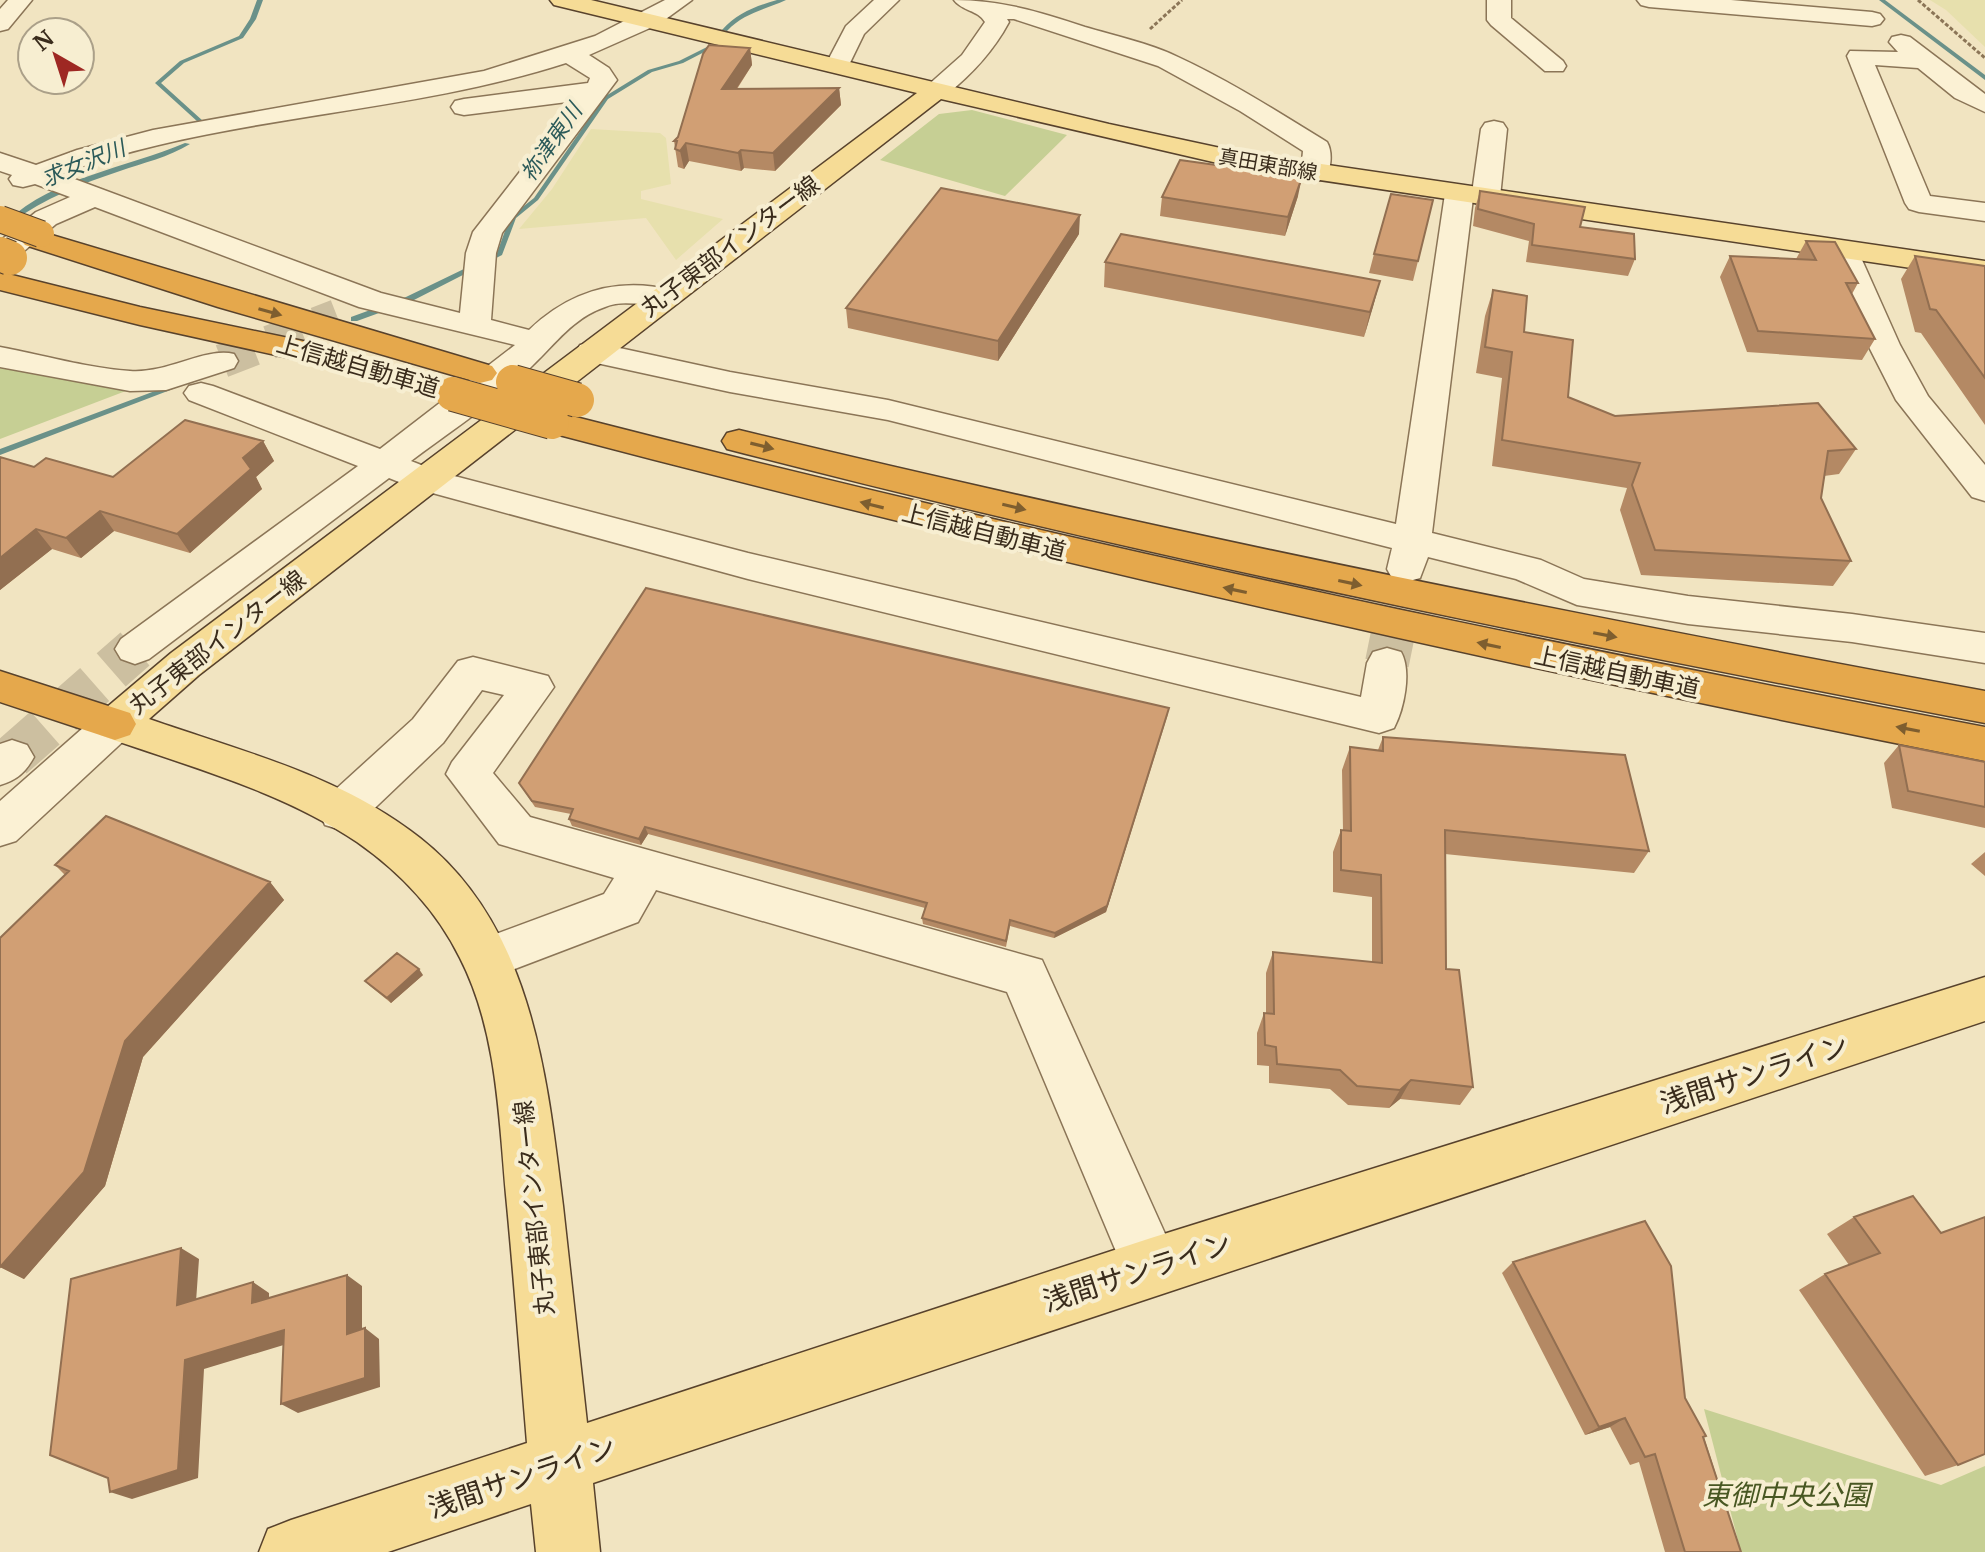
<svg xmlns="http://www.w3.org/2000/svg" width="1985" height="1552" viewBox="0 0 1985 1552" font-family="Merriweather,'Noto Sans JP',serif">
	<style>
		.farmland { fill: #e7e0ad }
		.green { fill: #c6cf94 }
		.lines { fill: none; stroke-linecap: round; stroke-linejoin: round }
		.stream { fill: #6a9189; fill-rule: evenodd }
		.minor-tunnel-far1 { stroke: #ccbfa0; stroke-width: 34; stroke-dasharray: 34 17; stroke-linecap: butt }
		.minor-tunnel { stroke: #ccbfa0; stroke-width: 44; stroke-dasharray: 44 22; stroke-linecap: butt }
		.minor-casing { stroke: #8b7557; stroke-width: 3 }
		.major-casing { stroke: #58422c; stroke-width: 3 }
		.highway-casing { stroke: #58422c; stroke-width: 3 }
		.path { stroke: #8b7557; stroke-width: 3; stroke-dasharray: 4 2; stroke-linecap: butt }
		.minor { fill: #fbf1d4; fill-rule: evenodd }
		.major { fill: #f6dc96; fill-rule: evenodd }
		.highway { fill: #e5a84c; fill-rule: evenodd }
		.highway-bridge-far1-casing { stroke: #58422c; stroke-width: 28; stroke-linecap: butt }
		.highway-bridge-casing { stroke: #58422c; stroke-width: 36; stroke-linecap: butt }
		.highway-bridge-far1 { stroke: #e5a84c; stroke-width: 26 }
		.highway-bridge { stroke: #e5a84c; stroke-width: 34 }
		.wall { fill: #b48964 }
		.shaded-wall { fill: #926f51 }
		.building { fill: #d19f74; stroke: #926f51; stroke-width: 2 }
		.oneway { fill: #7e5e2f }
		.labels { text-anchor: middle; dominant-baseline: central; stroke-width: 8; stroke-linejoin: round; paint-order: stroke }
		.far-street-label { font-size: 20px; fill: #3a2c1c; stroke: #f7eed1 }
		.far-water-label { font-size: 22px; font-style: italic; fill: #2b5a59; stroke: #f7eed1 }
		.street-label { font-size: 24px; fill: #3a2c1c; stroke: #f7eed1 }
		.near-street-label { font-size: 28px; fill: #3a2c1c; stroke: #f7eed1 }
		.near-park-label { font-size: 28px; font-style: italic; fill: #485722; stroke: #f7eed1 }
	</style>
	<rect width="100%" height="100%" fill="#f1e4c1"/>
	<path class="farmland" d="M 1930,0 L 1985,0 L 1985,47 L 1946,10 Z
		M 591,129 L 660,133 L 666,138 L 671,184 L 641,191 L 641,199 L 723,219 L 676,260 L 646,218 L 519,229 L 552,189 Z"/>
	<path class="green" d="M 972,110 L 1067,135 L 1005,196 L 880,160 L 939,114 Z
		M 0,363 L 131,389 L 0,439 Z
		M 1704,1409 L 1941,1485 L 1985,1466 L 1985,1552 L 1741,1552 Z"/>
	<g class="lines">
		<path class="stream" d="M 257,0 L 263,0 L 256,19 L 243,38 L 184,63 L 161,83 L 203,121 L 198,122 L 155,83 L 180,61 L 239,36 L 250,19 Z
			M 777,0 L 786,0 C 764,10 744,13 727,31 L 722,30 C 737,13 756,6 777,0 Z
			M 1879,0 L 1885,0 L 1985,75 L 1985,80 Z
			M 711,45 L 716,46 L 683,63 L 652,72 L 608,99 L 538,200 L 516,218 L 502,255 L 412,301 L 357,321 L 351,321 L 351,317 L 406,297 L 497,253 L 510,217 L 534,198 L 604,97 L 648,70 L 679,61 Z
			M 185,143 L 190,144 C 169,157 143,163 120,171 C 81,184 45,198 12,222 L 7,221 C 55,177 126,168 185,143 Z
			M 179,382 L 185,382 L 186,384 L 0,455 L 0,449 Z"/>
		<path class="minor-tunnel-far1" d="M 222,361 L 337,316
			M 1404,581 L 1406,569"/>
		<path class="minor-tunnel" d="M 1387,663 L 1404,579
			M 12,757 L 135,649"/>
		<defs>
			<path id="minor" d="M 8,0 L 32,0 L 8,29 L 0,31 L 0,9 Z
				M 665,0 L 692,0 L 659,24 L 589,55 L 609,68 L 617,80 L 502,233 L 496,253 L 491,320 L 529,330 C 570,291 617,277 672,290 L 677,297 L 672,304 C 650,309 627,298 605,307 C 573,318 556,343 533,365 C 497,401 452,430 411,461 L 439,472 L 748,553 L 1361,697 L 1367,663 L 1373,652 L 1387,648 L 1401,652 C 1412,671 1404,709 1394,728 L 1379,733 L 748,579 L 414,488 L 389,478 L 149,659 L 135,664 L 121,659 L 115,649 L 121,639 L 358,466 L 189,400 L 184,393 L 189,386 L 201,383 L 213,386 L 380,449 L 515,345 L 359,307 L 95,207 L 56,224 L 11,262 L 0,265 L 0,241 L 36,212 L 70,197 L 35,184 L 23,187 L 13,185 L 9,179 L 12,175 L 0,171 L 0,153 L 36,165 L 77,150 L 153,130 L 484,71 L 595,36 ZM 566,63 L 590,78 L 588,83 L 464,99 L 455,101 L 451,107 L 455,113 L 464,115 L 575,101 L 473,232 L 466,253 L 460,313 L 381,293 L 61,174 C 224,114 401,116 566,63 Z
				M 874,0 L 899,0 L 864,34 L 846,71 L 828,71 L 825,66 L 846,26 Z
				M 954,0 C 1000,0 1041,12 1085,27 C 1115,36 1149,43 1178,57 C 1230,81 1278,112 1327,142 C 1333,152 1331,170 1325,179 L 1315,181 L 1305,179 L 1301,173 L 1303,151 L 1240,111 L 1158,66 L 1014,19 L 1007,19 L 1009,22 C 993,52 971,75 945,96 L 927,96 L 923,91 L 927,86 L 962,55 L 985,22 C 978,10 962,11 954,0 Z
				M 1487,0 L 1511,0 L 1511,18 L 1563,61 L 1566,66 L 1563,71 L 1545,71 L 1491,25 L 1487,20 Z
				M 1637,0 L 1731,0 L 1872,12 L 1880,14 L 1884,19 L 1880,24 L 1872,26 L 1649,7 L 1641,5 Z
				M 1901,35 L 1910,37 L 1985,94 L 1985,112 L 1955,98 L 1918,68 L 1875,65 L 1930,196 L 1985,203 L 1985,221 L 1919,212 L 1909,209 L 1905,203 L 1847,56 L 1850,51 L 1898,52 L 1889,42 L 1892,37 Z
				M 1494,121 L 1503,123 L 1507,129 L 1500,197 L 1496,203 L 1486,206 L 1476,203 L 1473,198 L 1432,533 L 1541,560 L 1584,579 L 1688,596 L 1852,614 L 1985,633 L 1985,663 L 1852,642 L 1688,624 L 1577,605 L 1516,579 L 1428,557 L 1420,578 L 1406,582 L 1392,578 L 1387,569 L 1392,548 L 888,420 L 730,392 L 592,362 L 580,359 L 576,352 L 580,345 L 592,342 L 730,372 L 888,400 L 1396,524 L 1445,194 L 1449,188 L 1459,185 L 1469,188 L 1472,193 L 1481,129 L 1485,123 Z
				M 1843,242 L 1854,245 L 1858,251 L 1900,345 L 1928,396 L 1985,465 L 1985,501 L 1972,497 L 1896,400 L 1868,345 L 1828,251 L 1832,245 Z
				M 0,347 C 43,355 87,368 130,371 C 167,374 205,347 234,354 L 238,361 L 234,368 L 166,390 L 130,391 L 0,367 Z
				M 473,657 L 548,676 L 554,687 L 493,773 L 530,817 L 1042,960 L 1180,1267 L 1171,1287 L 1151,1296 L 1131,1287 L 1007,992 L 656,890 L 638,922 L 486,980 L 469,974 L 462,959 L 469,944 L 604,894 L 614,878 L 499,844 L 446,774 L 452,762 L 504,695 L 482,690 L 443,743 L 357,825 L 341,830 L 325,825 L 319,812 L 325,799 L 413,719 L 458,661 Z
				M 115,708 L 130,713 L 136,724 L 130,735 L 16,841 L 0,846 L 0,801 L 100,713 Z
				M 12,740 L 27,745 L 34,757 C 25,773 17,780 0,785 L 0,744 Z"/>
			<path id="major" d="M 550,0 L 591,0 L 1109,124 L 1239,152 L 1985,261 L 1985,279 L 1239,168 L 941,99 L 199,675 L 149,719 C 241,751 342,776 420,838 C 532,926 547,1075 563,1206 C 571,1278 579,1351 587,1423 L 1151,1238 L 1985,977 L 1985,1021 L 593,1483 L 600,1552 L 536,1552 L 531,1504 L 388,1552 L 259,1552 L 268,1529 L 291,1520 L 527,1443 C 520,1360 514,1277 506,1195 C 499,1117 497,1030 460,958 C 437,911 400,872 357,842 C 280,790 186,766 100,735 L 94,724 L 100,713 L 171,653 L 917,93 L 554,5 Z"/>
			<path id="highway" d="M 35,230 L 492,366 L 497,373 L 492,380 L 480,383 L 218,307 L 25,245 L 20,239 L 25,233 Z
				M 0,272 L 140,307 L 303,341 L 315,344 L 319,351 L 315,358 L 303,361 L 140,325 L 0,290 Z
				M 552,411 C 1026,533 1504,636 1985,727 L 1985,761 C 1500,665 1018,556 540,430 L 535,422 L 540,414 Z
				M 739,430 C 1152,530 1567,614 1985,691 L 1985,723 C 1563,642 1142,557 727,449 L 722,441 L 727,433 Z
				M 0,671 L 130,713 L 136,724 L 130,735 L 115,740 L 0,702 Z"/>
		</defs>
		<use href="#minor" class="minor-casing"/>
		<use href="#major" class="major-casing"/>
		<use href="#highway" class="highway-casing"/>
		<path class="path" d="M 1918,0 L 1985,58
			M 1150,29 L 1182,0"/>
		<use href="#minor" class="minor"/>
		<use href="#major" class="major"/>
		<use href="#highway" class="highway"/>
		<defs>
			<path id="highway-bridge-far1" d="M 0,219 L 41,234"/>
			<path id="highway-bridge" d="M 0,254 L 10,258
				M 513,382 L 577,400
				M 453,394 L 552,422"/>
		</defs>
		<use href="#highway-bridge-far1" class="highway-bridge-far1-casing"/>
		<use href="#highway-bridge" class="highway-bridge-casing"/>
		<use href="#highway-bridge-far1" class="highway-bridge-far1"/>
		<use href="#highway-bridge" class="highway-bridge"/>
	</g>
	<path class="wall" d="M 750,48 L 752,65 L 737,89 L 839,88 L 841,105 L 775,171 L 744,168 L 741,171 L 689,161 L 684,169 L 678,167 L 674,141 Z
		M 1480,191 L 1580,227 L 1635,259 L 1628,276 L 1526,262 L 1529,241 L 1473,226 L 1475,208 Z
		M 1298,196 L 1285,236 L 1160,216 L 1162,197 Z
		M 1079,234 L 998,361 L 848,328 L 846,308 Z
		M 1806,241 L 1858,283 L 1852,294 L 1875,339 L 1862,360 L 1747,352 L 1720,277 L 1730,256 L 1796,259 Z
		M 1374,254 L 1418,261 L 1413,281 L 1369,273 Z
		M 1915,256 L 1985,266 L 1985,425 L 1921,333 L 1915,332 L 1901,279 Z
		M 1105,262 L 1380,281 L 1364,337 L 1104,287 Z
		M 1493,290 L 1524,332 L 1568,397 L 1615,416 L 1856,449 L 1839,474 L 1824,476 L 1821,498 L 1851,561 L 1833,586 L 1641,575 L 1620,510 L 1627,488 L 1492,466 L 1502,378 L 1476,373 L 1485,316 Z
		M 263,441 L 274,461 L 256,477 L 262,489 L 190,553 L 114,531 L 81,558 L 52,549 L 0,590 L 0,457 L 34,467 L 113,477 Z
		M 1168,714 L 1106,912 L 1054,938 L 1010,926 L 1006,947 L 923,924 L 922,918 L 925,908 L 648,834 L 641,845 L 572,826 L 569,819 L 571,814 L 535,807 L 519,783 Z
		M 1383,737 L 1649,851 L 1634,873 L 1445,854 L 1446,969 L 1473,1087 L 1460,1105 L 1400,1099 L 1389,1108 L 1348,1105 L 1330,1089 L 1269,1083 L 1269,1066 L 1257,1065 L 1257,1033 L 1264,1013 L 1266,1013 L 1266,973 L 1273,952 L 1372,962 L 1372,897 L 1333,892 L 1333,852 L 1341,830 L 1343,830 L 1342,770 L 1350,747 L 1378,750 Z
		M 1899,745 L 1985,762 L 1985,828 L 1892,808 L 1884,763 Z
		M 1985,852 L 1985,876 L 1971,864 Z
		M 55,865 L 270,882 L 284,900 L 143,1057 L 105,1186 L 24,1279 L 0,1267 L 65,875 Z
		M 423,975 L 391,1003 L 370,986 L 365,981 Z
		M 1913,1196 L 1958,1465 L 1925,1476 L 1799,1290 L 1825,1274 L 1849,1265 L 1827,1234 L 1854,1217 Z
		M 1513,1262 L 1685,1398 L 1704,1437 L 1741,1552 L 1665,1552 L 1639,1462 L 1630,1465 L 1610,1427 L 1585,1435 L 1502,1273 Z"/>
	<path class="shaded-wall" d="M 750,48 L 752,65 L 725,106 L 722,89 Z
		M 839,88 L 841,105 L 775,171 L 773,153 Z
		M 686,143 L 689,161 L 684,169 L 680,151 Z
		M 741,150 L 744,168 L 741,171 L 738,153 Z
		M 1302,177 L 1298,196 L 1285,236 L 1288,217 Z
		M 1080,215 L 1079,234 L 998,361 L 998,341 Z
		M 1380,281 L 1373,307 L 1364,337 L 1370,312 Z
		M 263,441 L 274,461 L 256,477 L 262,489 L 190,553 L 177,534 L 243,458 Z
		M 100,511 L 114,531 L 81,558 L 66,538 Z
		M 36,529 L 52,549 L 0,590 L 0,558 Z
		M 1169,708 L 1106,912 L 1054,938 L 1055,933 Z
		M 645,827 L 648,834 L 641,845 L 639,839 Z
		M 270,882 L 284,900 L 143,1057 L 105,1186 L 24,1279 L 0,1267 L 125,1041 Z
		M 419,969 L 423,975 L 391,1003 L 387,998 Z
		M 1411,1080 L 1400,1099 L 1389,1108 L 1400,1090 Z
		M 181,1248 L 199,1259 L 195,1316 L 177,1305 Z
		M 347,1275 L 362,1286 L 362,1344 L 347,1334 Z
		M 253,1282 L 269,1293 L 269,1314 L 252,1303 Z
		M 365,1328 L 379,1339 L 380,1387 L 298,1413 L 281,1404 Z
		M 284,1330 L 300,1340 L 204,1369 L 198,1478 L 132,1499 L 110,1492 L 185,1360 Z
		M 1625,1418 L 1610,1427 L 1585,1435 L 1599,1427 Z"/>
	<path class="building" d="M 709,45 L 750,48 L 722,89 L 839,88 L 773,153 L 741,150 L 738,153 L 686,143 L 680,151 L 675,149 L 677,141 L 674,141 L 678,137 L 703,54 Z
		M 1180,160 L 1302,177 L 1288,217 L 1162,197 Z
		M 941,188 L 1080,215 L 998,341 L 846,308 Z
		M 1480,191 L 1585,207 L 1580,227 L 1634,234 L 1635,259 L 1532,245 L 1534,224 L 1478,209 Z
		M 1391,194 L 1433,200 L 1418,261 L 1374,254 Z
		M 1121,234 L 1380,281 L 1370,312 L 1105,262 Z
		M 1806,241 L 1835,242 L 1858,283 L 1846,283 L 1875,339 L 1758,331 L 1730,256 L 1816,260 Z
		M 1915,256 L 1985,266 L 1985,378 L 1936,310 L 1930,309 Z
		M 1493,290 L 1527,296 L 1524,332 L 1573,340 L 1568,397 L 1615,416 L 1818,403 L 1856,449 L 1828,451 L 1821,498 L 1851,561 L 1655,550 L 1632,485 L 1640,463 L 1502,440 L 1512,352 L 1485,347 Z
		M 185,420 L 263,441 L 243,458 L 251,469 L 177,534 L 100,511 L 66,538 L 36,529 L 0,558 L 0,457 L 34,467 L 46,458 L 113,477 Z
		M 646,588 L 1169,708 L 1107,906 L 1055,933 L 1010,920 L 1006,941 L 922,918 L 927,903 L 645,827 L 639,839 L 569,819 L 573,809 L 532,801 L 519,783 Z
		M 1383,737 L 1625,755 L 1649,851 L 1445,830 L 1446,969 L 1459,970 L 1473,1087 L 1411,1080 L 1400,1090 L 1357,1086 L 1340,1070 L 1277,1064 L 1276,1047 L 1265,1045 L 1264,1013 L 1274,1014 L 1273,952 L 1382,963 L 1381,875 L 1341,870 L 1341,830 L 1351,831 L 1350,747 L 1383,751 Z
		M 1899,745 L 1985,762 L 1985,807 L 1908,791 Z
		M 106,816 L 270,882 L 125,1041 L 84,1172 L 0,1267 L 0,938 L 69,871 L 55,865 Z
		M 397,953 L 419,969 L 387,998 L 365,981 Z
		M 1913,1196 L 1941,1233 L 1985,1217 L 1985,1454 L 1958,1465 L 1825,1274 L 1880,1253 L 1854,1217 Z
		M 1645,1221 L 1671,1266 L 1685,1398 L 1706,1436 L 1703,1437 L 1741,1552 L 1685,1552 L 1655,1454 L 1645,1457 L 1625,1418 L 1599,1427 L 1513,1262 Z
		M 181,1248 L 177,1305 L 253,1282 L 252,1303 L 347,1275 L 347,1334 L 365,1328 L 365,1378 L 281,1404 L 284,1330 L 185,1360 L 178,1470 L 110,1492 L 108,1478 L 50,1455 L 71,1279 Z"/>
	<defs><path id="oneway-solid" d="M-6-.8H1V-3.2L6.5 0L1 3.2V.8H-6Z" transform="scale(2)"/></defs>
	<g class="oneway">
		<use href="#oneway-solid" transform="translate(270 312) rotate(16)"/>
		<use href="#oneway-solid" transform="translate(762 446) rotate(14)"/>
		<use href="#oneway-solid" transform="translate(872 505) rotate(-166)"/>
		<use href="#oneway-solid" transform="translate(1014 507) rotate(13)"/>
		<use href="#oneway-solid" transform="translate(1350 583) rotate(12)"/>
		<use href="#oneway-solid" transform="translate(1235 590) rotate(-168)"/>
		<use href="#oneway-solid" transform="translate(1605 635) rotate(11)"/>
		<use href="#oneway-solid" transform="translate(1489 645) rotate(-168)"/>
		<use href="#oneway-solid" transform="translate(1908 729) rotate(-169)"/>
	</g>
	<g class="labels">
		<g class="far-street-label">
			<text transform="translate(1268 164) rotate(10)">真田東部線</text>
		</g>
		<g class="far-water-label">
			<text transform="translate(551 142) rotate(-55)">祢津東川</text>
			<text transform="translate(83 163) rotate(-22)">求女沢川</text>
		</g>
		<g class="street-label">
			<text transform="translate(730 246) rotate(-37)">丸子東部インター線</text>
			<text transform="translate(358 366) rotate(16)">上信越自動車道</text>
			<text transform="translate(984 532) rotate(14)">上信越自動車道</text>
			<text transform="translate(217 642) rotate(-38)">丸子東部インター線</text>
			<text transform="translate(1617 672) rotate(12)">上信越自動車道</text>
			<text transform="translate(534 1208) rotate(-96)">丸子東部インター線</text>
		</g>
		<g class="near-street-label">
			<text transform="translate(1754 1074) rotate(-18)">浅間サンライン</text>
			<text transform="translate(1137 1272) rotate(-18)">浅間サンライン</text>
			<text transform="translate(522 1477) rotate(-19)">浅間サンライン</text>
		</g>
		<g class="near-park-label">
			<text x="1786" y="1495">東御中央公園</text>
		</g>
	</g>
	<g transform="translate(56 56) rotate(321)"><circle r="38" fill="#f7eed1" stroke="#aba089" stroke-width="2"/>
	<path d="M0-6L14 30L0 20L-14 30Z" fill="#9e2823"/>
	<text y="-12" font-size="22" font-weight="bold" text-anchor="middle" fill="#3a2c1c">N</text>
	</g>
</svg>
